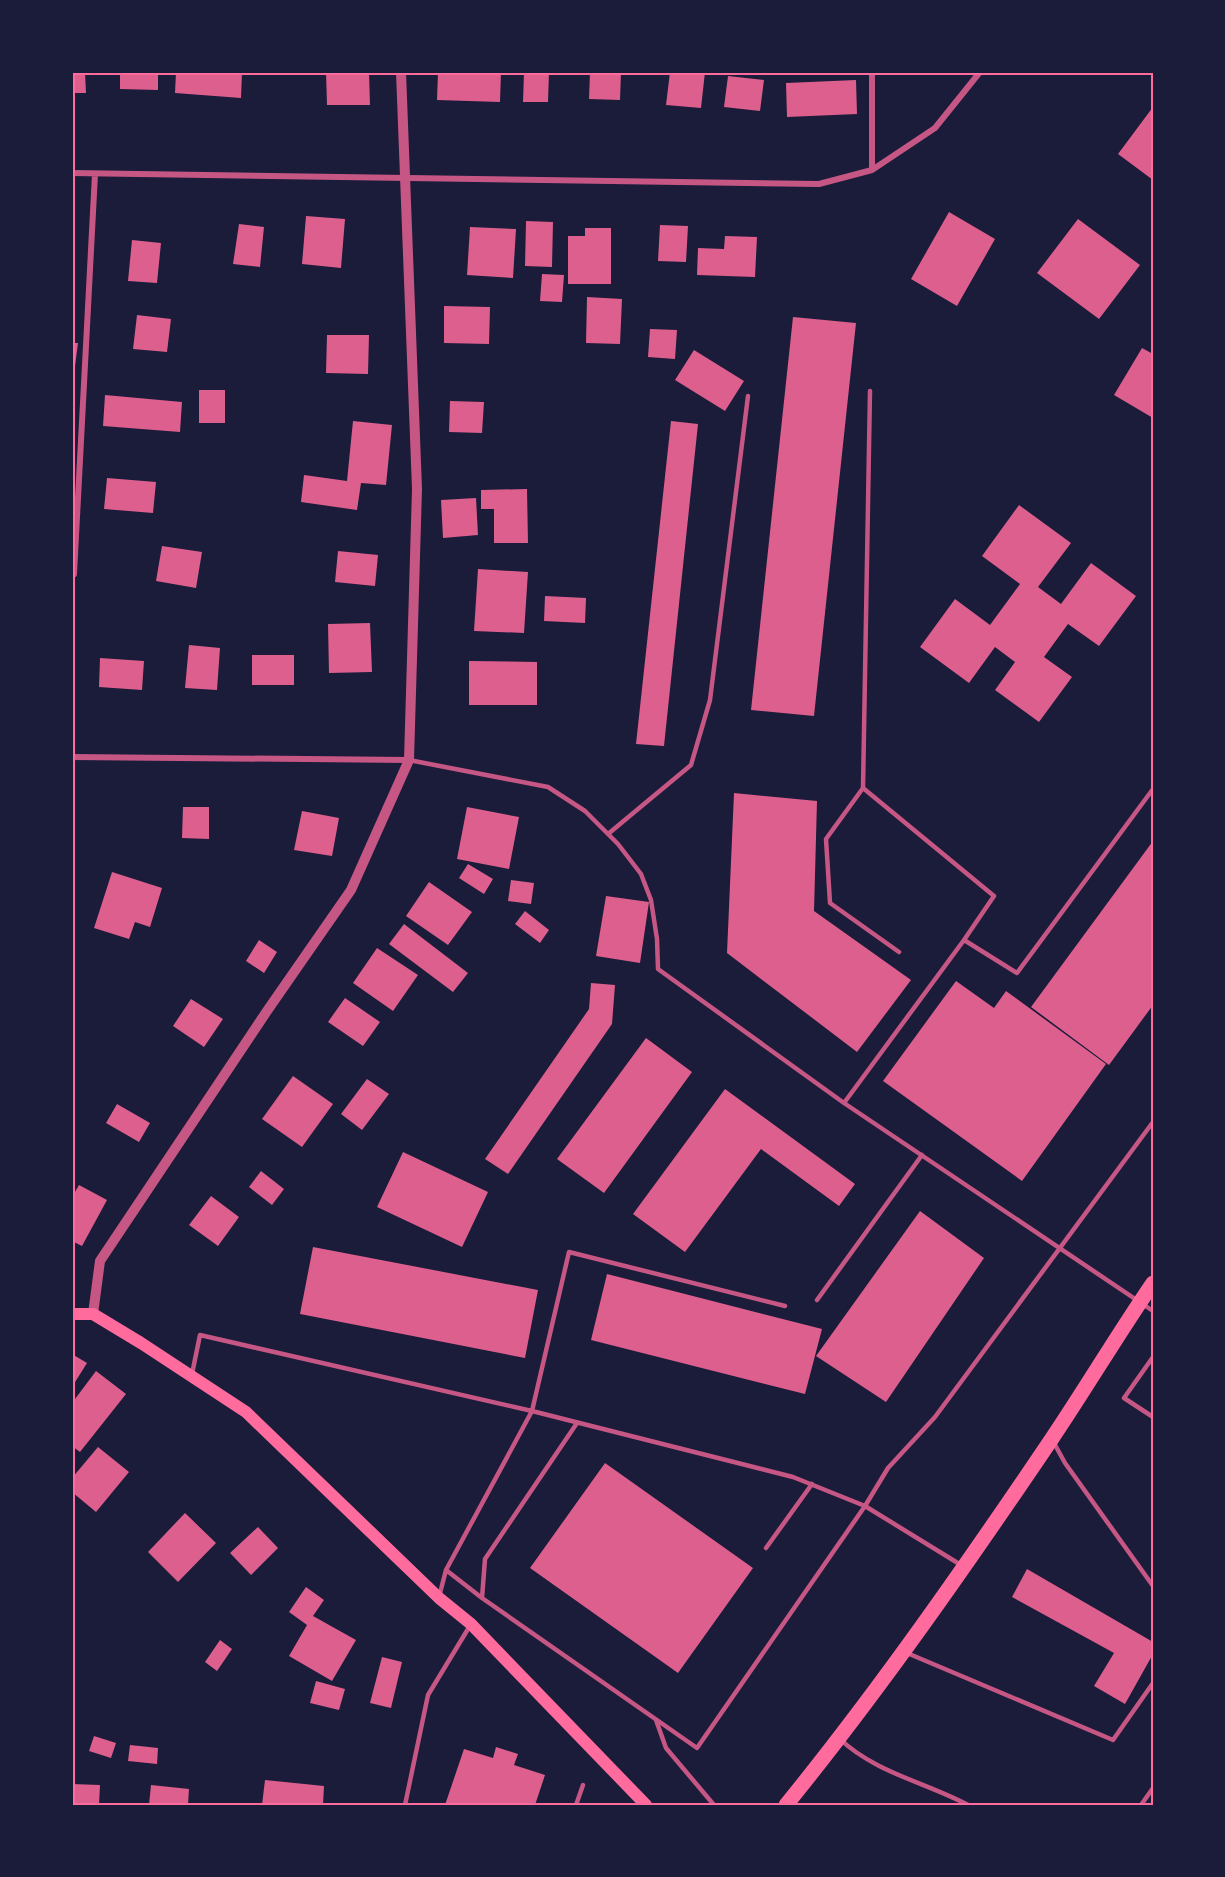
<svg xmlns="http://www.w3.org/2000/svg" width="1225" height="1877" viewBox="0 0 1225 1877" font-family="Arial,sans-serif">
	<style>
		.building { fill: #dd5f8e }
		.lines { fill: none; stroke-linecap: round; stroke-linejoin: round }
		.service { stroke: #c65784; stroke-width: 4.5 }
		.minor { stroke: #c65784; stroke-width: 6 }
		.tertiary { stroke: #c65784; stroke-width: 10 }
		.secondary { stroke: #ff6b9d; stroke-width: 12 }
		.primary { stroke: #ff6b9d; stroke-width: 15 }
		.neatline { fill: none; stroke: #ff6b9d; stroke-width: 2 }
	</style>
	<rect width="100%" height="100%" fill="#1b1b3a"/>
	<path class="building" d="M 72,72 L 85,72 L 86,93 L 72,93 Z
		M 120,72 L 158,72 L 158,90 L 120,89 Z
		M 176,72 L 242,72 L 241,98 L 175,93 Z
		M 326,72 L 369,72 L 370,105 L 327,105 Z
		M 438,72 L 501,72 L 500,102 L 437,100 Z
		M 524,72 L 549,72 L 548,102 L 523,102 Z
		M 590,72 L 621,72 L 620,100 L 589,99 Z
		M 670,72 L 705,72 L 701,108 L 666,105 Z
		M 728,76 L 764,80 L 760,111 L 724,107 Z
		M 856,80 L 857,114 L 787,117 L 786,83 Z
		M 1153,107 L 1153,180 L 1118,154 Z
		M 949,212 L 995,239 L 957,306 L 911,279 Z
		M 306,216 L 345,219 L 341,268 L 302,264 Z
		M 1078,219 L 1140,265 L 1099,319 L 1037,273 Z
		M 526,221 L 553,222 L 552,267 L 525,266 Z
		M 239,224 L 264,227 L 260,267 L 233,264 Z
		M 660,225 L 688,226 L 686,262 L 658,261 Z
		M 470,227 L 516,229 L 513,278 L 467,275 Z
		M 585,228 L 611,228 L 611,284 L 568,284 L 568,236 L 585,236 Z
		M 725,236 L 757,237 L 755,277 L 697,275 L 698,248 L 724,249 Z
		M 132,240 L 161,243 L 157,283 L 128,281 Z
		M 542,274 L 564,275 L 562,302 L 540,301 Z
		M 587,297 L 622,299 L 620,344 L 586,343 Z
		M 444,306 L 490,307 L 489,344 L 444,343 Z
		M 137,315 L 171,319 L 167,352 L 133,349 Z
		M 793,317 L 856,323 L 814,716 L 751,710 Z
		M 650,329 L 677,330 L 675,359 L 648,357 Z
		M 327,335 L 369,335 L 368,374 L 326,373 Z
		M 72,343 L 78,343 L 73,382 L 72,381 Z
		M 1142,348 L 1153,354 L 1153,418 L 1114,395 Z
		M 694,350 L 744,381 L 725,411 L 675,380 Z
		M 199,390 L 225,390 L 225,423 L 199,423 Z
		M 105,395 L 182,402 L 180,432 L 103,426 Z
		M 450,401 L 484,402 L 482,433 L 449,432 Z
		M 353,421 L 392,425 L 386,485 L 361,483 L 357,510 L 301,502 L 304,475 L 347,481 Z
		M 671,421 L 698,424 L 664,746 L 636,744 Z
		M 107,478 L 156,482 L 153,513 L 104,509 Z
		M 527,489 L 528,543 L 494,543 L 494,509 L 481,509 L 481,490 Z
		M 476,498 L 478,535 L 443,538 L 441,500 Z
		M 1019,505 L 1071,543 L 1038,587 L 1061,604 L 1091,563 L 1136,596 L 1099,646 L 1068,624 L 1044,657 L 1072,677 L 1039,722 L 995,690 L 1015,662 L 995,647 L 969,683 L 920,647 L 955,599 L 990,625 L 1020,584 L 982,556 Z
		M 162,546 L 202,552 L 196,588 L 156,581 Z
		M 338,551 L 378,555 L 375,586 L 335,582 Z
		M 478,569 L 528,572 L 524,633 L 474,631 Z
		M 545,596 L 586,598 L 585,623 L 544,621 Z
		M 370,623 L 372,672 L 329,673 L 328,624 Z
		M 189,645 L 220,648 L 217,690 L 185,688 Z
		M 252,655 L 294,655 L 294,685 L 252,685 Z
		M 100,658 L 144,661 L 142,690 L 99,687 Z
		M 469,661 L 537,662 L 537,705 L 469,705 Z
		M 734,793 L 817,801 L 814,911 L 911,980 L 857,1052 L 727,953 Z
		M 183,807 L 209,807 L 209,839 L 182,838 Z
		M 467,807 L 519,817 L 509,869 L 457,859 Z
		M 302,811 L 339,818 L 332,856 L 294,850 Z
		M 1153,841 L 1153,1005 L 1109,1065 L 1031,1007 Z
		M 468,864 L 493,879 L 484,894 L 459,878 Z
		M 112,872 L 162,888 L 150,927 L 135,922 L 129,939 L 94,928 Z
		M 511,880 L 534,883 L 531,904 L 508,901 Z
		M 429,882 L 472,912 L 448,945 L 406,916 Z
		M 606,896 L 649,902 L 640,963 L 596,956 Z
		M 525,911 L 549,930 L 540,943 L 515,924 Z
		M 404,924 L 468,973 L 453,992 L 389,944 Z
		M 259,940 L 277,952 L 264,973 L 246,961 Z
		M 377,948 L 418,975 L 393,1011 L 353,983 Z
		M 956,981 L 994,1008 L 1006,991 L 1106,1064 L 1022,1181 L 883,1081 Z
		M 591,983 L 615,985 L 612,1024 L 508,1174 L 485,1159 L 589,1009 Z
		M 345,998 L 380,1022 L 363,1046 L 328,1022 Z
		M 191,999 L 223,1019 L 204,1047 L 173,1026 Z
		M 646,1038 L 692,1072 L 604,1193 L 557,1159 Z
		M 293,1076 L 333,1104 L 302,1147 L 262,1119 Z
		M 367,1079 L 389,1094 L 362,1130 L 341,1114 Z
		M 725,1089 L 855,1184 L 839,1206 L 761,1149 L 685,1252 L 633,1214 Z
		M 117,1104 L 150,1123 L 139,1142 L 106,1123 Z
		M 403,1152 L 488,1192 L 462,1247 L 377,1207 Z
		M 261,1171 L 284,1189 L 272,1205 L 249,1187 Z
		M 79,1185 L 107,1200 L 82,1246 L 72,1241 L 72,1197 Z
		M 211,1196 L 239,1217 L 218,1246 L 189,1225 Z
		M 920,1211 L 984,1258 L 886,1402 L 816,1356 Z
		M 313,1247 L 538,1290 L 525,1358 L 300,1314 Z
		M 607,1274 L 822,1329 L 805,1394 L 591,1340 Z
		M 72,1354 L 87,1363 L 72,1387 Z
		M 96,1371 L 126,1394 L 80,1452 L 72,1446 L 72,1403 Z
		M 98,1447 L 129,1472 L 96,1512 L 72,1492 L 72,1478 Z
		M 605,1463 L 753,1568 L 678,1673 L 530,1568 Z
		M 185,1513 L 216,1543 L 178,1582 L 148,1552 Z
		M 258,1527 L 278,1548 L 251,1575 L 230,1553 Z
		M 1027,1569 L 1153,1642 L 1153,1654 L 1125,1704 L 1094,1686 L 1114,1653 L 1012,1597 Z
		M 306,1587 L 324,1600 L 313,1616 L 356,1640 L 332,1681 L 289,1656 L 307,1625 L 289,1612 Z
		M 220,1640 L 232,1649 L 217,1671 L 205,1662 Z
		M 382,1657 L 402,1662 L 391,1708 L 370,1703 Z
		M 316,1681 L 345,1689 L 339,1710 L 310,1703 Z
		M 94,1736 L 116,1743 L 111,1758 L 89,1751 Z
		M 130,1745 L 158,1748 L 157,1764 L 128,1761 Z
		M 496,1747 L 518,1754 L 514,1765 L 545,1775 L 535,1805 L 445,1805 L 464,1749 L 493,1758 Z
		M 265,1780 L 324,1786 L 323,1805 L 262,1805 Z
		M 72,1784 L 100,1785 L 99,1805 L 72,1805 Z
		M 151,1785 L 189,1789 L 188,1805 L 149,1805 Z"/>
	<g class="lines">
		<path class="service" d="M 870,391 L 863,788 L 994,896 L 964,940
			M 409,760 L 548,787 L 585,811 L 618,844 L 641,874 L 651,900 L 657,939 L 658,969 L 844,1103 L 1153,1311
			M 863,788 L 826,839 L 830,903 L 899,952
			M 608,834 L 691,765 L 710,700 L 748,396
			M 844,1103 L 964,940 L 1017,973 L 1153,789
			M 817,1300 L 922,1155
			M 1153,1357 L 1124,1398 L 1153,1417
			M 192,1374 L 200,1335 L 532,1411 L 793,1477 L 865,1506 L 961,1565
			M 577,1423 L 485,1559 L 482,1598 L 697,1748 L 865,1506 L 888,1468 L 935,1417 L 1153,1122
			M 1054,1443 L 1065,1463 L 1153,1586
			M 766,1548 L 812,1484
			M 446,1570 L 482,1598
			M 439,1597 L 446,1570 L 532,1411 L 569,1252 L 785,1306
			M 907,1653 L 1113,1740 L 1153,1683
			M 656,1720 L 666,1748 L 714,1805
			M 840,1739 C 874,1772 927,1783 968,1805
			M 405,1805 L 428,1695 L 471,1624
			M 576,1805 L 583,1785
			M 1141,1805 L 1153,1788"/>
		<path class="minor" d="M 872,170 L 872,72
			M 72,173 L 819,184 L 872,170 L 935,128 L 980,72
			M 74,574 L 95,174
			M 72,757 L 409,760"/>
		<path class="tertiary" d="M 93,1314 L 100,1261 L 267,1011 L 351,890 L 409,760 L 417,489 L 401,72"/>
		<path class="secondary" d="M 72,1314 L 93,1314 L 141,1343 L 246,1412 L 439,1598 L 471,1624 L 646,1805"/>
		<path class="primary" d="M 786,1805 C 881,1688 967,1564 1051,1440 C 1086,1388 1118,1334 1153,1283"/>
	</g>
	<rect width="1225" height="1877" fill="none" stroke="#1b1b3a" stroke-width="147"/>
	<rect x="74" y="74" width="1078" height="1730" class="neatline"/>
</svg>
